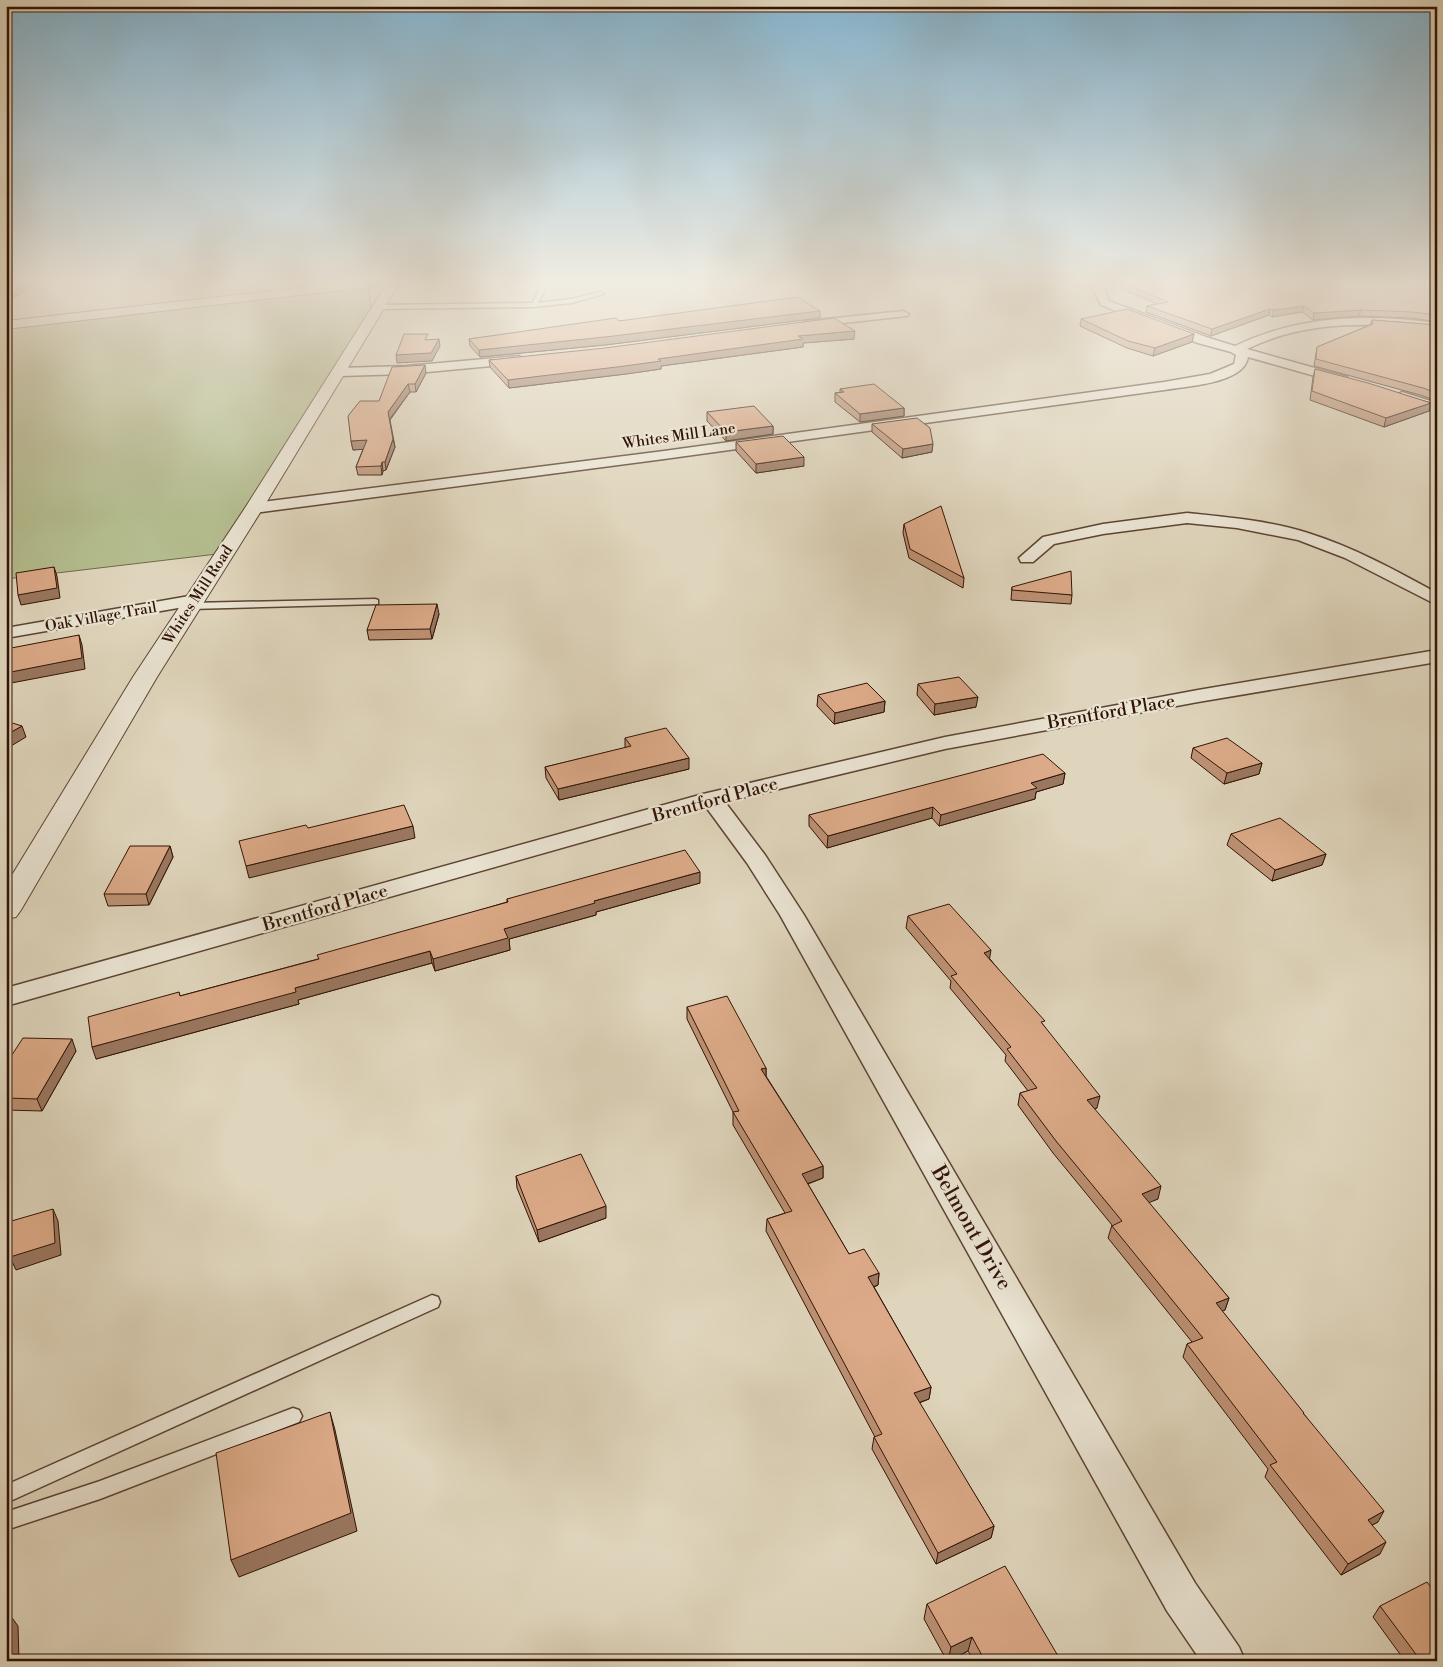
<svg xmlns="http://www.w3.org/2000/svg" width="1443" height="1667" viewBox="0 0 1443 1667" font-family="'Libre Bodoni',serif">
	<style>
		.green { fill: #b4bd8f; stroke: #73684a }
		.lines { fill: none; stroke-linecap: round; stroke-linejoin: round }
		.service-casing { stroke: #5d4433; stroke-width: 3 }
		.minor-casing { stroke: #5d4433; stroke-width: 3 }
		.tertiary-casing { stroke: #5d4433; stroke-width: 2 }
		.service { fill: #eae4d3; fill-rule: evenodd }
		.minor { fill: #eae4d3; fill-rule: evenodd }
		.tertiary { fill: #eae4d3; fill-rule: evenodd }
		.wall { fill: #bd9275; stroke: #321305 }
		.shaded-wall { fill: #9a775f; stroke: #321305 }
		.building { fill: #dcaa88; stroke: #321305 }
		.labels { text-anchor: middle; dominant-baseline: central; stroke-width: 4.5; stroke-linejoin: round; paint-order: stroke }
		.far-street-label { font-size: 15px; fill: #321305; stroke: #eae4d3 }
		.street-label { font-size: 18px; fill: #321305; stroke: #eae4d3 }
		.near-street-label { font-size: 21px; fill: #321305; stroke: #eae4d3 }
	</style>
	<rect width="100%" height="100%" fill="#dfd5bc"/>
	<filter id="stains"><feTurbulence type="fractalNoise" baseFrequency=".004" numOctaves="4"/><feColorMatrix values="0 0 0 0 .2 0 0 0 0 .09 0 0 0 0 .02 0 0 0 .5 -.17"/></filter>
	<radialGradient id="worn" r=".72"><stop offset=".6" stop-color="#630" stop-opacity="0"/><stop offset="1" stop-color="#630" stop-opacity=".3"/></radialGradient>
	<path class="green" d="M 369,286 L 372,325 L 234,552 L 6,579 L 6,324 Z"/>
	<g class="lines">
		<defs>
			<path id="service" d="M 544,282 L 549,282 L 538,303 L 571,299 L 601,292 L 604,294 L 571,303 L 534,307 L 379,309 L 376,307 L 379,305 L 532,303 Z
				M 375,599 L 378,600 L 378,604 L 191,609 L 187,606 L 191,603 Z
				M 432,1295 L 438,1297 L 440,1302 L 438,1307 L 6,1503 L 6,1485 Z
				M 293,1408 L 299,1410 L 302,1416 L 299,1422 L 100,1499 L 6,1530 L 6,1512 L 100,1481 Z"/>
			<path id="minor" d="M 1092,282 L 1102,282 L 1109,301 L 1206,337 L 1235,346 C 1299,315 1368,314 1437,323 L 1437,330 C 1373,322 1306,320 1247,349 L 1347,377 L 1349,380 L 1343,384 L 1248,357 C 1244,384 1186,386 1164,390 L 664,459 L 254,513 L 249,511 L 246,508 L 249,505 L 254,503 L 664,451 L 1164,382 L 1210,374 L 1234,364 L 1236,355 L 1231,352 L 1198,343 L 1101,305 L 1093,289 Z
				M 903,311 L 909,314 L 907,316 L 807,327 L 801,324 L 807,321 Z
				M 519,356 L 525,360 L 523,363 L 406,374 L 340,376 L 334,372 L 340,368 L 406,366 Z
				M 1402,392 L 1437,403 L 1437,412 L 1397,399 L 1395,396 Z
				M 1187,513 C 1226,517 1271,521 1308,533 C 1353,547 1395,570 1437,593 L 1437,605 L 1345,558 L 1298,540 L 1237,528 L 1187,523 L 1103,534 L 1054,544 L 1033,562 L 1021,562 L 1019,558 L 1043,537 L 1103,524 Z
				M 195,595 L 201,596 L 204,600 L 201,604 L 6,638 L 6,628 Z
				M 1437,650 L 1437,662 L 1198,702 L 945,749 L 725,802 L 765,855 L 804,915 L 1195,1583 L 1239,1647 L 1245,1661 L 1201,1661 L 1167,1611 L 780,915 L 747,863 L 706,807 L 6,1006 L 6,988 L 703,794 L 945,737 L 1198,690 Z"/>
			<path id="tertiary" d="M 350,282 L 400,282 L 263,508 L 157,677 L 21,910 L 16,917 L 6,919 L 6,885 L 133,677 L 245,508 L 386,285 L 6,329 L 6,321 Z"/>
		</defs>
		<use href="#service" class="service-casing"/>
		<use href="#minor" class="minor-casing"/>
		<use href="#tertiary" class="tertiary-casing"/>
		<use href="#service" class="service"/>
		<use href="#minor" class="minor"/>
		<use href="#tertiary" class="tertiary"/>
	</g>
	<path class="wall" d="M 1106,282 L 1437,282 L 1437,322 L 1411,318 L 1359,316 L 1313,320 L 1302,312 L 1272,317 L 1269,315 L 1211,336 L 1146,312 L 1147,306 L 1157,304 Z
		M 820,311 L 820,318 L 605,345 L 480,357 L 470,346 L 469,339 L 619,321 Z
		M 1081,319 L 1194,334 L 1192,342 L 1153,356 L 1127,348 L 1080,326 Z
		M 1372,320 L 1437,325 L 1437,401 L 1420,395 L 1314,366 L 1317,347 L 1370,325 Z
		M 854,339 L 803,343 L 803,347 L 661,366 L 661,369 L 626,374 L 509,388 L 490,367 L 489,360 Z
		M 1315,369 L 1431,403 L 1429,411 L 1384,427 L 1310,400 L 1313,377 Z
		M 426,373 L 416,392 L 410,392 L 390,420 L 395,447 L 386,470 L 383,471 L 382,475 L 358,475 L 356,467 L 363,449 L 353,450 L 351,441 L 379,401 Z
		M 840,389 L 904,408 L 904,416 L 860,422 L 835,402 L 835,393 L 840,393 Z
		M 707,412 L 773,426 L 773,434 L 726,441 L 707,421 Z
		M 872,424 L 932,452 L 902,458 L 872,432 Z
		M 736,442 L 804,466 L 756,473 L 736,451 Z
		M 904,524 L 964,578 L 963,588 L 909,558 L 903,533 Z
		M 1012,587 L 1072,595 L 1071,604 L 1011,600 Z
		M 439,614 L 432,639 L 369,640 L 367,630 Z
		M 918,684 L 976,707 L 934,715 L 917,695 Z
		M 818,695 L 885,701 L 884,712 L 834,724 L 817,706 Z
		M 625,738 L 689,769 L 559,800 L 546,778 L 545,767 L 625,748 Z
		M 1193,748 L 1262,763 L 1259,774 L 1224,784 L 1191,758 Z
		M 1065,773 L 1063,784 L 1036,792 L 1035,799 L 939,826 L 932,818 L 827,848 L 809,826 L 809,815 Z
		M 1231,834 L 1326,854 L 1322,865 L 1272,881 L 1227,845 Z
		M 170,846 L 173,857 L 149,905 L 108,906 L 104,894 Z
		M 700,883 L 596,912 L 596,915 L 509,939 L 510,950 L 435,971 L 432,963 L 298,1000 L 299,1004 L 96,1059 L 179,992 L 180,996 L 318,959 L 507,902 L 507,899 Z
		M 908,916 L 990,959 L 1044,1026 L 1097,1108 L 1094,1109 L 1158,1199 L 1148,1202 L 1229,1298 L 1225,1310 L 1222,1311 L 1304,1414 L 1378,1522 L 1372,1525 L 1380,1554 L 1341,1575 L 1265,1477 L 1268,1469 L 1183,1357 L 1187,1344 L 1192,1342 L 1108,1238 L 1112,1225 L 1053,1153 L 1018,1105 L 1020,1093 L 1028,1091 L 1005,1061 L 1006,1055 L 950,988 L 951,981 L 906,928 Z
		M 687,1007 L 766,1068 L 766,1076 L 823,1166 L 823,1178 L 808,1184 L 849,1254 L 879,1273 L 878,1285 L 874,1287 L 931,1387 L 929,1399 L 919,1403 L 994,1526 L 991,1538 L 936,1564 L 872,1449 L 874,1437 L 875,1437 L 766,1231 L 767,1219 L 785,1213 L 733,1125 L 733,1112 L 687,1019 Z
		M 76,1051 L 42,1111 L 6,1110 L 6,1064 Z
		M 516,1176 L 606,1218 L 539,1242 L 517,1188 Z
		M 927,1604 L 1061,1661 L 974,1661 L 968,1651 L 949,1661 L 947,1661 L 924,1619 Z
		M 1380,1606 L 1437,1661 L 1405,1661 L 1373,1617 Z"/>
	<path class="shaded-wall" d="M 30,282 L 39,282 L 6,302 L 6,296 Z
		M 1304,306 L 1302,312 L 1272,317 L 1274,310 Z
		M 1270,309 L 1269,315 L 1211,336 L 1212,329 Z
		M 1361,310 L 1359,316 L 1313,320 L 1314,313 Z
		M 820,311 L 820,318 L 605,345 L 480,357 L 479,350 Z
		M 855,331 L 854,339 L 803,343 L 803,347 L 661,366 L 661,369 L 626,374 L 509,388 L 508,380 L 658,359 L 798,336 Z
		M 1194,334 L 1192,342 L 1153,356 L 1155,348 Z
		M 439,339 L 440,346 L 432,361 L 397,363 L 396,355 Z
		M 425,365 L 426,373 L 416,392 L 415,384 Z
		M 408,384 L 410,392 L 389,420 L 388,412 Z
		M 1431,403 L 1429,411 L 1384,427 L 1386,418 Z
		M 904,408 L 904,416 L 860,422 L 860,414 Z
		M 773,426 L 773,434 L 726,441 L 726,432 Z
		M 393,439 L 395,447 L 386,470 L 385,462 Z
		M 367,440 L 368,449 L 353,450 L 351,441 Z
		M 933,444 L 932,452 L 902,458 L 903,449 Z
		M 804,457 L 804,466 L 756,473 L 756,464 Z
		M 382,462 L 383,471 L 382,475 L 381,466 Z
		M 54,567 L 57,576 L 60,598 L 21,605 L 18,595 Z
		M 437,604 L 439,614 L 432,639 L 430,629 Z
		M 79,635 L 82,645 L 85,669 L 6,684 L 6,673 Z
		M 978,697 L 976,707 L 934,715 L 935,704 Z
		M 885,701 L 884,712 L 834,724 L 835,713 Z
		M 22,726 L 26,737 L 6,749 L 6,735 Z
		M 689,758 L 689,769 L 559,800 L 558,789 Z
		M 1262,763 L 1259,774 L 1224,784 L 1227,773 Z
		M 1065,773 L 1063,784 L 1036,792 L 1035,799 L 939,826 L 941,815 L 1031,783 Z
		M 933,807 L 932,818 L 827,848 L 828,836 Z
		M 413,826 L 415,838 L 249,878 L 246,866 Z
		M 170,846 L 173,857 L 149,905 L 146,894 Z
		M 1326,854 L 1322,865 L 1272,881 L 1275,870 Z
		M 700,872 L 700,883 L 596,912 L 596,915 L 509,939 L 510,950 L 435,971 L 433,959 L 504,929 L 594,901 Z
		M 991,950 L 989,962 L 984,953 Z
		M 430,951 L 432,963 L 298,1000 L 299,1004 L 96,1059 L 92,1047 L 295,988 Z
		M 72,1039 L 76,1051 L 42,1111 L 37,1099 Z
		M 766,1068 L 766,1080 L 761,1069 Z
		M 1100,1096 L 1097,1108 L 1084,1112 L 1087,1100 Z
		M 823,1166 L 823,1178 L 801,1186 L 802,1174 Z
		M 1161,1186 L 1158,1199 L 1138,1207 L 1142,1194 Z
		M 606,1206 L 606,1218 L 539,1242 L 537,1230 Z
		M 53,1209 L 58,1221 L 61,1255 L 16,1270 L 10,1257 Z
		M 879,1273 L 878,1285 L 867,1289 L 868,1277 Z
		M 1229,1298 L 1225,1310 L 1212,1316 L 1216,1303 Z
		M 931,1387 L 929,1399 L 912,1405 L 914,1393 Z
		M 330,1412 L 335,1430 L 357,1531 L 239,1577 L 231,1560 Z
		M 1384,1511 L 1378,1522 L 1361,1531 L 1368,1520 Z
		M 994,1526 L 991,1538 L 936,1564 L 938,1553 Z
		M 1386,1542 L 1380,1554 L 1341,1575 L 1348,1564 Z
		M 10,1615 L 18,1626 L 19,1661 L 12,1661 Z
		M 972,1637 L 968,1651 L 949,1661 L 948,1661 L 951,1647 Z"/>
	<path class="building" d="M 6,282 L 30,282 L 6,296 Z
		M 1121,282 L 1437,282 L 1437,315 L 1412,312 L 1361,310 L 1314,313 L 1304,306 L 1274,310 L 1270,309 L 1212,329 L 1147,306 L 1168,302 Z
		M 798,297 L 820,311 L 605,337 L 479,350 L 469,339 L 616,318 L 619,321 Z
		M 1127,309 L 1194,334 L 1155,348 L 1128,341 L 1081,319 Z
		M 834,318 L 855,331 L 798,336 L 803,339 L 658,359 L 661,361 L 625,366 L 508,380 L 489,360 L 605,348 Z
		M 1372,320 L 1437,325 L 1437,393 L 1423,388 L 1316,359 L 1317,347 L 1373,324 Z
		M 404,334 L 428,334 L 425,340 L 439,339 L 431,353 L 396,355 Z
		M 425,365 L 415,384 L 408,384 L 388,412 L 393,439 L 385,462 L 382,462 L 381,466 L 356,467 L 367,440 L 351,441 L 348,416 L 360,401 L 379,401 L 392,367 Z
		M 1315,369 L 1368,383 L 1431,403 L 1386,418 L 1312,391 Z
		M 874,384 L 904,408 L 860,414 L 835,393 L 844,392 L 840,389 Z
		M 754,406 L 773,426 L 726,432 L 707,412 Z
		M 917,418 L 930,428 L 933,444 L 903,449 L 872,424 Z
		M 783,436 L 804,457 L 756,464 L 736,442 Z
		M 941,506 L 964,578 L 910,549 L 904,524 Z
		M 54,567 L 57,588 L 18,595 L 16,573 Z
		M 1071,571 L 1072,595 L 1012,590 L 1012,587 Z
		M 437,604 L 430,629 L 367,630 L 376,605 Z
		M 79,635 L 82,658 L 6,673 L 6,649 Z
		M 959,677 L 978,697 L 935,704 L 918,684 Z
		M 867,683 L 885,701 L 835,713 L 818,695 Z
		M 6,721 L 22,726 L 6,735 Z
		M 666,728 L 689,758 L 558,789 L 545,767 L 631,746 L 625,738 Z
		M 1227,738 L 1262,763 L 1227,773 L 1193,748 Z
		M 1043,754 L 1065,773 L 1031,783 L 1037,788 L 941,815 L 933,807 L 828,836 L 809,815 Z
		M 404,805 L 413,826 L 246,866 L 239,841 L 306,825 L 308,828 Z
		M 1280,818 L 1326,854 L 1275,870 L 1231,834 Z
		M 130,846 L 170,846 L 146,894 L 104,894 Z
		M 685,850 L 700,872 L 594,901 L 595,903 L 504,929 L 508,938 L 433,959 L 430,951 L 295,988 L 296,992 L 92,1047 L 88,1017 L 179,992 L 180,996 L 319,959 L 317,955 L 508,902 L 507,899 Z
		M 949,904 L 991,950 L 984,953 L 1045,1021 L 1041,1022 L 1100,1096 L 1087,1100 L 1161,1186 L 1142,1194 L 1229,1298 L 1216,1303 L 1304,1413 L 1303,1413 L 1384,1511 L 1368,1520 L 1386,1542 L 1348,1564 L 1270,1465 L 1277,1462 L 1187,1344 L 1203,1338 L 1112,1226 L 1122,1221 L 1056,1141 L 1020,1093 L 1037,1088 L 1007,1049 L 1011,1047 L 951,976 L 957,974 L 908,916 Z
		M 727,996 L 766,1068 L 761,1069 L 823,1166 L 802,1174 L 849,1254 L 864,1249 L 879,1273 L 868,1277 L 931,1387 L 914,1393 L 994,1526 L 938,1553 L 874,1437 L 882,1434 L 767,1219 L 792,1211 L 733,1112 L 739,1111 L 687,1007 Z
		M 23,1038 L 72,1039 L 37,1099 L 6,1098 L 6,1064 Z
		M 581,1154 L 606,1206 L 537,1230 L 516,1176 Z
		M 53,1209 L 55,1243 L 10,1257 L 8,1222 Z
		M 330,1412 L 351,1513 L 231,1560 L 216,1453 Z
		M 1005,1566 L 1061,1661 L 985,1661 L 972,1637 L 951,1647 L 927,1604 Z
		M 1427,1582 L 1437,1595 L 1437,1661 L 1421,1661 L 1380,1606 Z
		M 10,1615 L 12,1661 L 6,1661 L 6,1617 Z"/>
	<linearGradient id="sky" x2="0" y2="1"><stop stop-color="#86b6d1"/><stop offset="0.55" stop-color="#f1ece1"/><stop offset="1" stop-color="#f1ece1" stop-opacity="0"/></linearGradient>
	<rect width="1443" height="515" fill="url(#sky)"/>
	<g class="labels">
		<g class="far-street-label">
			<text transform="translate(679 436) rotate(-8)">Whites Mill Lane</text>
			<text transform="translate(198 595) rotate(-57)">Whites Mill Road</text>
			<text transform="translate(101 617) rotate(-10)">Oak Village Trail</text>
		</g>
		<g class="street-label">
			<text transform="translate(1111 712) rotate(-10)">Brentford Place</text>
			<text transform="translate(715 800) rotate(-15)">Brentford Place</text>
			<text transform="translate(325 908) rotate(-16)">Brentford Place</text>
		</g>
		<g class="near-street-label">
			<text transform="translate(971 1228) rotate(60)">Belmont Drive</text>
		</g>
	</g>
	<rect width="1443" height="1667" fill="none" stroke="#dfd5bc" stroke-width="25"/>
	<rect x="8" y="8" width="1428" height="1652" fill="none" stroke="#321305" stroke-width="2.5"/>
	<rect x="12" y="12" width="1418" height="1642" fill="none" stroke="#321305"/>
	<rect width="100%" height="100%" filter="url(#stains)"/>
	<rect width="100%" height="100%" fill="url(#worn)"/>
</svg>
